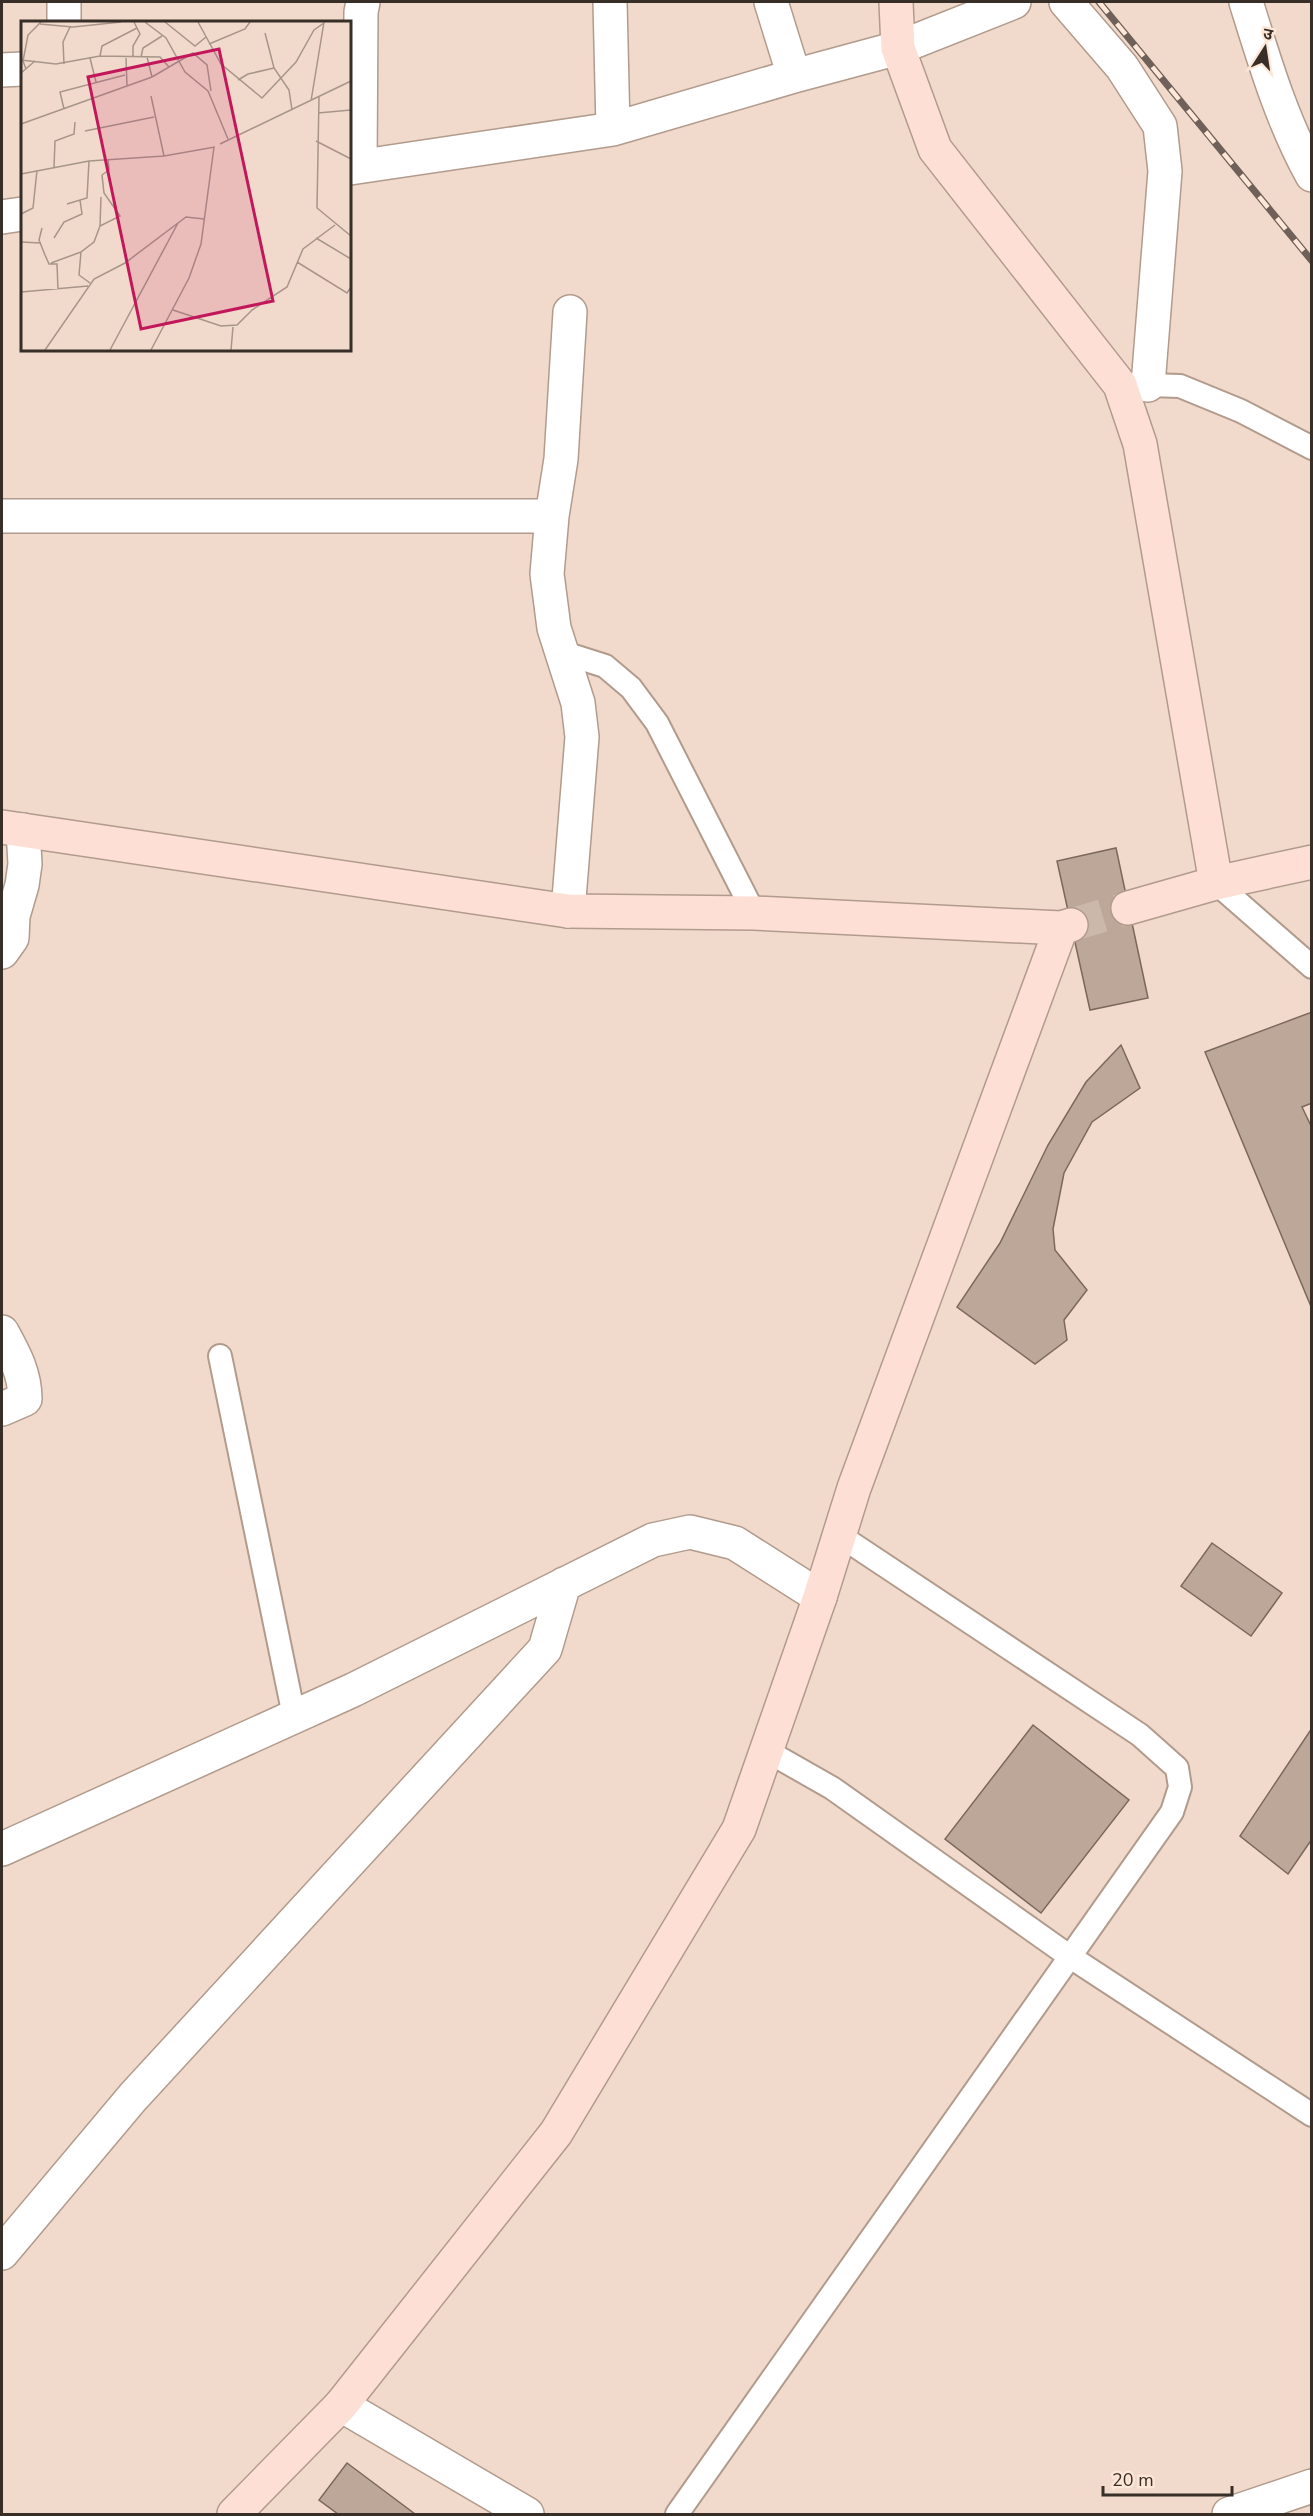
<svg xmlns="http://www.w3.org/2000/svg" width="1313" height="2516" viewBox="0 0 1313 2516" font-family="'Nunito Sans','Noto Sans Devanagari',sans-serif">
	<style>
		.building { fill: #bda799; stroke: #7c685b; stroke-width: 1.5 }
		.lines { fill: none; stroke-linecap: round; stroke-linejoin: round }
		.secondary-tunnel { stroke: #ccb8aa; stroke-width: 33; stroke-dasharray: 33 16; stroke-linecap: butt }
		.lane-casing { stroke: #b19b8d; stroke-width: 26 }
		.street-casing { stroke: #b19b8d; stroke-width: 36 }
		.secondary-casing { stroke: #b19b8d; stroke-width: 36 }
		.lane { stroke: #fff; stroke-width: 22 }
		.street { stroke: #fff; stroke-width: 33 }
		.secondary { stroke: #fddfd5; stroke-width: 33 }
		.rail-casing { stroke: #6f6159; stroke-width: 7 }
		.rail { stroke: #ffe7d8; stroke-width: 4.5; stroke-dasharray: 14; stroke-linecap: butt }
		.inset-road { fill: none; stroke: #a7958a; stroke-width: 1.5 }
		.view { fill: #c2185b; fill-opacity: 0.15; stroke: #c2185b; stroke-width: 3 }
		.inset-edge { fill: none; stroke: #372e28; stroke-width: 3 }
	</style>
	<rect width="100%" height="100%" fill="#f1dacb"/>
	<path class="building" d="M 1116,848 L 1148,998 L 1090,1010 L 1057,861 Z
		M 1312,1012 L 1312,1103 L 1302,1107 L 1312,1128 L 1312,1309 L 1205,1052 Z
		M 1121,1045 L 1140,1088 L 1092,1122 L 1064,1173 L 1053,1229 L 1055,1250 L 1087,1290 L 1064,1320 L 1067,1340 L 1035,1364 L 957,1307 L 1000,1243 L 1048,1145 L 1086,1082 Z
		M 1212,1543 L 1282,1593 L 1251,1636 L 1181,1586 Z
		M 1033,1725 L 1129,1800 L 1041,1913 L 945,1839 Z
		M 1312,1728 L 1312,1839 L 1288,1874 L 1240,1836 Z
		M 347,2463 L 415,2514 L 338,2514 L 319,2500 Z"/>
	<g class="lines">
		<path class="secondary-tunnel" d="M 1071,925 L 1128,908"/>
		<defs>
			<path id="lane" d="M 1140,381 L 1147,380 L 1148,385 L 1180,386 L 1241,411 L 1312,448
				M 561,652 L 605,666 L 631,688 L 657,723 L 754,913
				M 1216,883 L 1312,967
				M 220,1356 L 294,1716
				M 767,1751 L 832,1788 L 1069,1956 L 1312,2115
				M 677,2514 L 1172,1812 L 1180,1787 L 1177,1768 L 1140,1735 L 839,1535"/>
			<path id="street" d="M 64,2 L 64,22
				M 610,2 L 613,129
				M 771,2 L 794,76
				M 1066,2 L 1122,67 L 1160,126 L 1165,171 L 1148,385
				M 1246,2 C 1264,60 1282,121 1312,175
				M 2,70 L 22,69
				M 360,166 L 361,12 L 363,2
				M 350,168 L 613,129 L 794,76 L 898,48 L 1014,2
				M 2,217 L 22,214
				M 2,516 L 552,516
				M 568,911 L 582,737 L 578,703 L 554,628 L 547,574 L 552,516 L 561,459 L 570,312
				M 2,952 L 12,938 L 13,916 L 22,885 L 25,864 L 23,830
				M 2,1332 C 14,1354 25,1373 25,1399 L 2,1409
				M 2,1849 L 353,1690 L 653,1540 L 690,1532 L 735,1543 L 820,1597
				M 2,2253 L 133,2097 L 545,1649 L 564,1584
				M 341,2405 L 527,2514
				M 1229,2514 L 1312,2486"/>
			<path id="secondary" d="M 896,2 L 898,48 L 935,149 L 1120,385 L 1140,444 L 1216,883
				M 2,827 L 568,911 L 754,913 L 1061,928 L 1071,925
				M 1128,908 L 1216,883 L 1312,862
				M 234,2514 L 341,2405 L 556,2133 L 739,1829 L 820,1597 L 854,1488 L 1061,928"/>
		</defs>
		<use href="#lane" class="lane-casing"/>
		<use href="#street" class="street-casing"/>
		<use href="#secondary" class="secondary-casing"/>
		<use href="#lane" class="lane"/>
		<use href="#street" class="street"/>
		<use href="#secondary" class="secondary"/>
		<defs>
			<path id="rail" d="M 1099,2 L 1312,261"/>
		</defs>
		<use href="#rail" class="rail-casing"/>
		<use href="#rail" class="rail"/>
	</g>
	<g transform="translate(21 21)">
		<rect width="330" height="330" fill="#f1dacb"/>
		<path class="inset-road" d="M 124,1 L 145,17 L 164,51 L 187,70 L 207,118M 144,1 L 174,25 L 185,16M 177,1 L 200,43 L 241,77 L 275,41 L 293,9 L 303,2M 19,3 L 52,6 L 100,1M 244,12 L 253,47 L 268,69 L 271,89M 188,23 L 224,8 L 229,1M 79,35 L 81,25 L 116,7M 112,36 L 112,25 L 119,13 L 113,1M 120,36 L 122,27 L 141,15M 126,36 L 131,56M 69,37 L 75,61M 105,37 L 106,65M 0,39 L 35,43 L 79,35 L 139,36 L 148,46M 43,43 L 42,21 L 49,6M 5,48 L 2,40 L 7,14 L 20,1M 0,52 L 14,40M 217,59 L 227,53 L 253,47M 130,75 L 143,135M 298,76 L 296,187 L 330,215M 290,80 L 303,1M 43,88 L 39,71 L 104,54M 297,92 L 330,89M 0,103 L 131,56 L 172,32 L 186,44 L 190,70M 64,110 L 133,96M 295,120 L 330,138M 199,123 L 330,60M 33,146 L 34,120 L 53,113 L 54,101M 0,153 L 68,140 L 143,135 L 194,126M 46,183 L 66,177 L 68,140M 0,193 L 12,187 L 16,149M 79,205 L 80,176M 21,207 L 18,219 L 24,234 L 28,243 L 36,243 L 37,269M 33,217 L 43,201 L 61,193 L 59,179M 295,217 L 330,238M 0,221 L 20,222M 276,241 L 326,272 L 330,266M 30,242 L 60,231M 69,262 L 58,254 L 60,231 L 73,221 L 79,205 L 99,195 L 83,172 L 81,154 L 88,149 L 87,138M 0,271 L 67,265M 152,289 L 200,305 L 216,304 L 231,289 L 266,266 L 282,228 L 314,204M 24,329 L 73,258 L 104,242 L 165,196 L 183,198M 89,329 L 157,202M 130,329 L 168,257 L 180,223 L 193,126M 210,329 L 212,306"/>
		<path class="view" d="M 198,28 L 252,280 L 120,308 L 67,56 Z"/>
		<rect width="330" height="330" class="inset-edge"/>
	</g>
	<rect width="1313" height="2516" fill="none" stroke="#372e28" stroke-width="6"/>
	<g transform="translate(1265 48) rotate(12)" stroke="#ffe7d8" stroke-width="4.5" paint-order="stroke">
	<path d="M0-4.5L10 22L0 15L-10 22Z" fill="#372e28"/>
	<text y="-9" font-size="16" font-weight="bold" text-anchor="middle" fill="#372e28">उ</text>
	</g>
	<path d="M1103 2486v9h129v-9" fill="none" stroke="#372e28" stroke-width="3"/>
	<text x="1112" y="2486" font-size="18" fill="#372e28" stroke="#ffe7d8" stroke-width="4.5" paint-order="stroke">20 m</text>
</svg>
